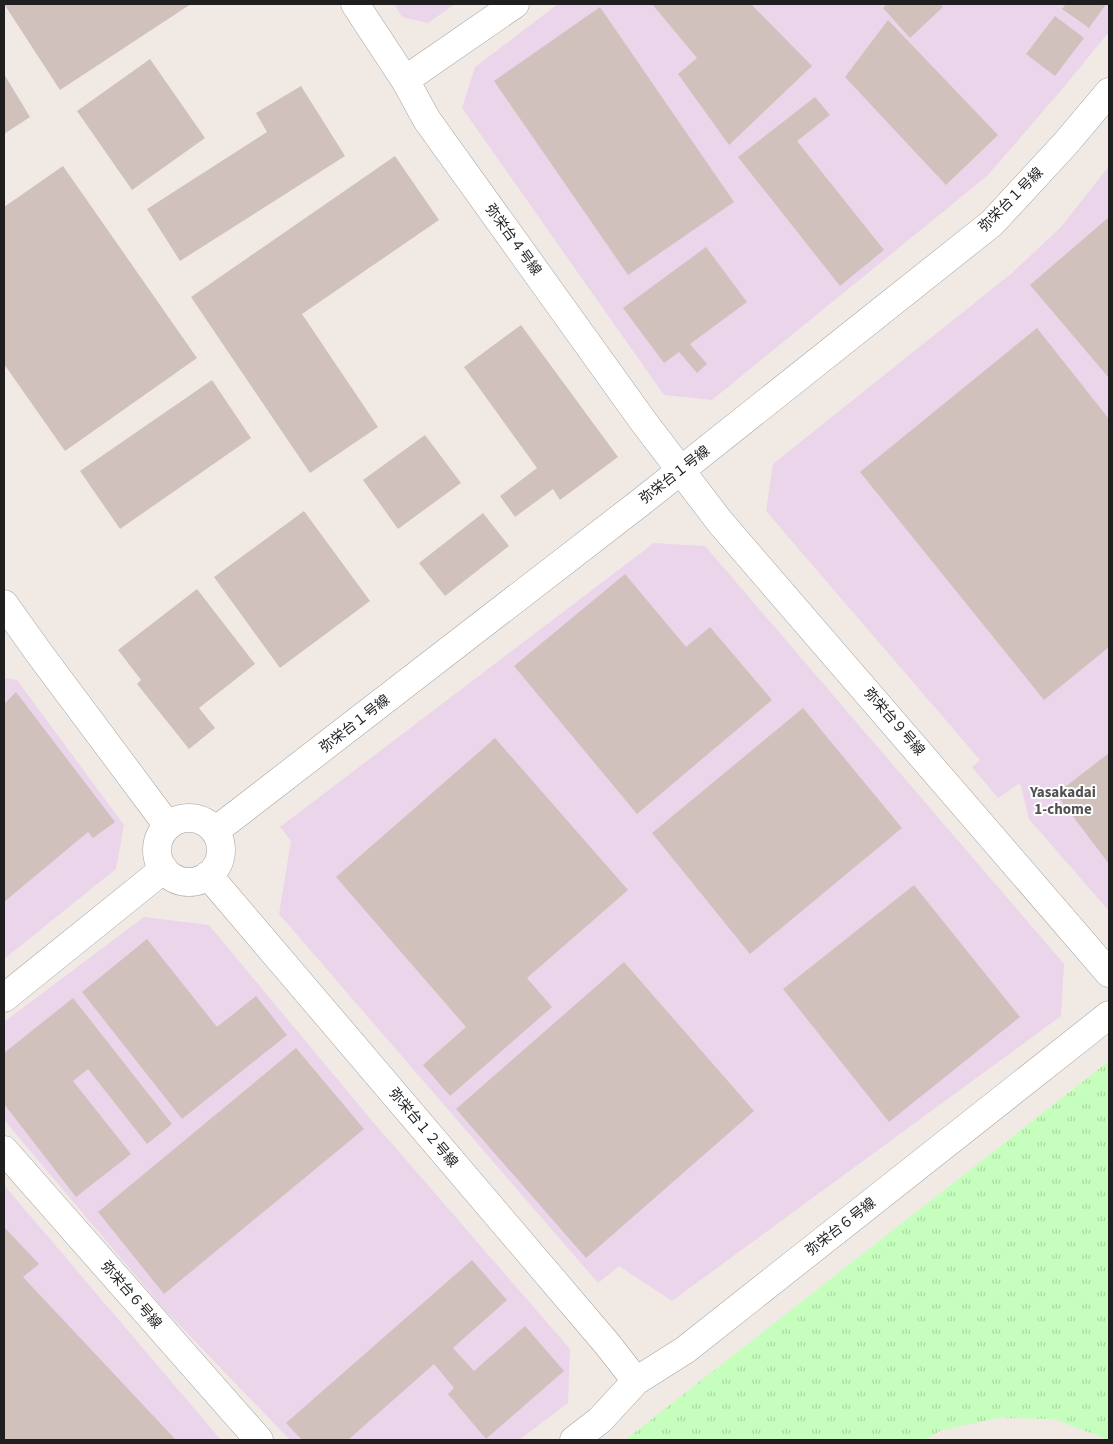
<svg xmlns="http://www.w3.org/2000/svg" width="1113" height="1444" viewBox="0 0 1113 1444" font-family="'Source Sans 3','Noto Sans JP',sans-serif">
	<style>
		.industrial { fill: #ead5ea }
		.park { fill: url(#park-tufts) }
		.building { fill: #d1c1bd }
		.lines { fill: none; stroke-linecap: round; stroke-linejoin: round }
		.tertiary-casing { stroke: #a3a3a3; stroke-width: 29 }
		.tertiary { stroke: #fff; stroke-width: 28 }
		.labels { text-anchor: middle; dominant-baseline: central; stroke-width: 4; stroke-linejoin: round; paint-order: stroke }
		.street-label { font-size: 14px; fill: #1f1f1f; stroke: #fff }
		.neighbourhood-label { font-size: 15px; font-weight: bold; fill: #525252; stroke: #fff }
	</style>
	<defs>
		<pattern id="park-tufts" width="24" height="20" patternUnits="userSpaceOnUse" patternTransform="scale(1.25)"><rect width="24" height="20" fill="#c6febd"/><path d="M3 7l-1-3M5 7V3M7 7l1-3M15 17l-1-3M17 17v-4M19 17l1-3" fill="none" stroke="#aad9a2"/></pattern>
	</defs>
	<rect width="100%" height="100%" fill="#f1eae4"/>
	<path class="industrial" d="M 394,4 L 455,4 L 428,23 L 402,17 Z
		M 558,4 L 1109,4 L 1109,32 L 1058,94 L 987,176 L 712,400 L 664,395 L 462,108 L 475,67 Z
		M 1109,166 L 1109,911 L 1029,819 L 1020,783 L 998,798 L 972,767 L 980,760 L 766,511 L 773,464 L 1012,273 L 1061,227 Z
		M 654,543 L 705,546 L 1064,964 L 1061,1016 L 672,1301 L 619,1266 L 598,1283 L 279,914 L 291,841 L 280,827 Z
		M 4,678 L 17,680 L 124,825 L 116,869 L 4,959 Z
		M 144,917 L 209,925 L 374,1123 L 570,1349 L 568,1403 L 519,1440 L 290,1440 L 163,1308 L 4,1120 L 4,1022 Z
		M 4,1185 L 221,1440 L 4,1440 Z"/>
	<path class="park" d="M 1109,1061 L 1109,1440 L 1054,1419 L 999,1418 L 942,1430 L 925,1440 L 625,1440 Z"/>
	<path class="building" d="M 4,4 L 191,4 L 60,90 Z
		M 652,4 L 751,4 L 812,66 L 729,145 L 678,74 L 697,58 Z
		M 887,4 L 940,4 L 943,7 L 910,38 L 883,8 Z
		M 1066,4 L 1106,4 L 1089,28 L 1062,9 Z
		M 600,7 L 734,202 L 628,275 L 494,81 Z
		M 1055,16 L 1084,38 L 1055,76 L 1026,54 Z
		M 888,20 L 998,135 L 946,185 L 845,77 Z
		M 150,59 L 205,138 L 132,190 L 77,111 Z
		M 4,74 L 30,117 L 4,134 Z
		M 301,86 L 345,156 L 180,261 L 147,209 L 267,132 L 256,113 Z
		M 815,97 L 830,115 L 797,141 L 884,250 L 840,286 L 738,157 Z
		M 395,156 L 439,220 L 302,314 L 378,427 L 310,473 L 191,297 Z
		M 63,166 L 197,358 L 65,451 L 4,364 L 4,207 Z
		M 1109,217 L 1109,378 L 1030,285 Z
		M 706,247 L 747,302 L 690,344 L 707,364 L 697,373 L 679,352 L 664,363 L 623,308 Z
		M 521,325 L 618,457 L 560,500 L 553,489 L 515,517 L 500,496 L 537,468 L 464,367 Z
		M 1037,328 L 1109,419 L 1109,647 L 1044,700 L 860,472 Z
		M 212,380 L 251,438 L 120,529 L 80,471 Z
		M 425,435 L 461,483 L 398,529 L 363,480 Z
		M 304,511 L 370,601 L 280,668 L 214,577 Z
		M 483,513 L 509,546 L 445,596 L 419,563 Z
		M 625,574 L 686,647 L 710,627 L 772,700 L 637,814 L 514,666 Z
		M 197,589 L 255,664 L 199,708 L 215,728 L 189,749 L 137,684 L 141,680 L 118,650 Z
		M 16,692 L 115,822 L 93,838 L 88,832 L 4,902 L 4,704 Z
		M 803,708 L 902,828 L 750,954 L 652,833 Z
		M 495,738 L 628,890 L 527,978 L 552,1007 L 450,1096 L 423,1065 L 466,1027 L 336,877 Z
		M 1109,753 L 1109,864 L 1056,794 Z
		M 914,885 L 1020,1017 L 889,1122 L 783,989 Z
		M 147,939 L 217,1027 L 256,996 L 287,1035 L 182,1119 L 82,992 Z
		M 624,962 L 754,1111 L 586,1258 L 456,1109 Z
		M 73,998 L 172,1124 L 147,1144 L 88,1069 L 73,1081 L 131,1154 L 76,1197 L 4,1104 L 4,1053 Z
		M 296,1048 L 364,1129 L 164,1294 L 98,1212 Z
		M 4,1227 L 39,1264 L 23,1277 L 176,1440 L 4,1440 Z
		M 472,1260 L 507,1300 L 453,1348 L 474,1371 L 525,1326 L 564,1371 L 486,1439 L 448,1394 L 454,1388 L 434,1364 L 348,1440 L 302,1440 L 286,1423 Z"/>
	<g class="lines">
		<defs>
			<path id="tertiary" d="M 355,4 L 405,80 L 427,120 L 643,421 L 720,522 L 1109,973
				M 405,80 L 515,4
				M 4,604 L 39,653 L 168,826
				M157 850a32 32 0 1 1 64 0a32 32 0 1 1-64 0Z
				M 215,831 L 641,502 L 992,223 L 1066,143 L 1109,92
				M 208,875 L 608,1345 L 636,1381
				M 4,998 L 164,869
				M 4,1150 L 259,1440
				M 574,1440 L 600,1420 L 636,1381 L 685,1350 L 1109,1015"/>
		</defs>
		<use href="#tertiary" class="tertiary-casing"/>
		<use href="#tertiary" class="tertiary"/>
	</g>
	<g class="labels">
		<g class="street-label">
			<text transform="translate(1011 200) rotate(-45)">弥栄台１号線</text>
			<text transform="translate(513 240) rotate(54)">弥栄台４号線</text>
			<text transform="translate(675 475) rotate(-38)">弥栄台１号線</text>
			<text transform="translate(894 722) rotate(49)">弥栄台９号線</text>
			<text transform="translate(355 724) rotate(-38)">弥栄台１号線</text>
			<text transform="translate(423 1128) rotate(50)">弥栄台１２号線</text>
			<text transform="translate(841 1227) rotate(-38)">弥栄台６号線</text>
			<text transform="translate(131 1295) rotate(49)">弥栄台６号線</text>
		</g>
		<g class="neighbourhood-label">
			<text x="1063" y="792">Yasakadai<tspan x="1063" dy="17">1-chome</tspan></text>
		</g>
	</g>
	<rect width="1113" height="1444" fill="none" stroke="#1f1f1f" stroke-width="10"/>
</svg>
